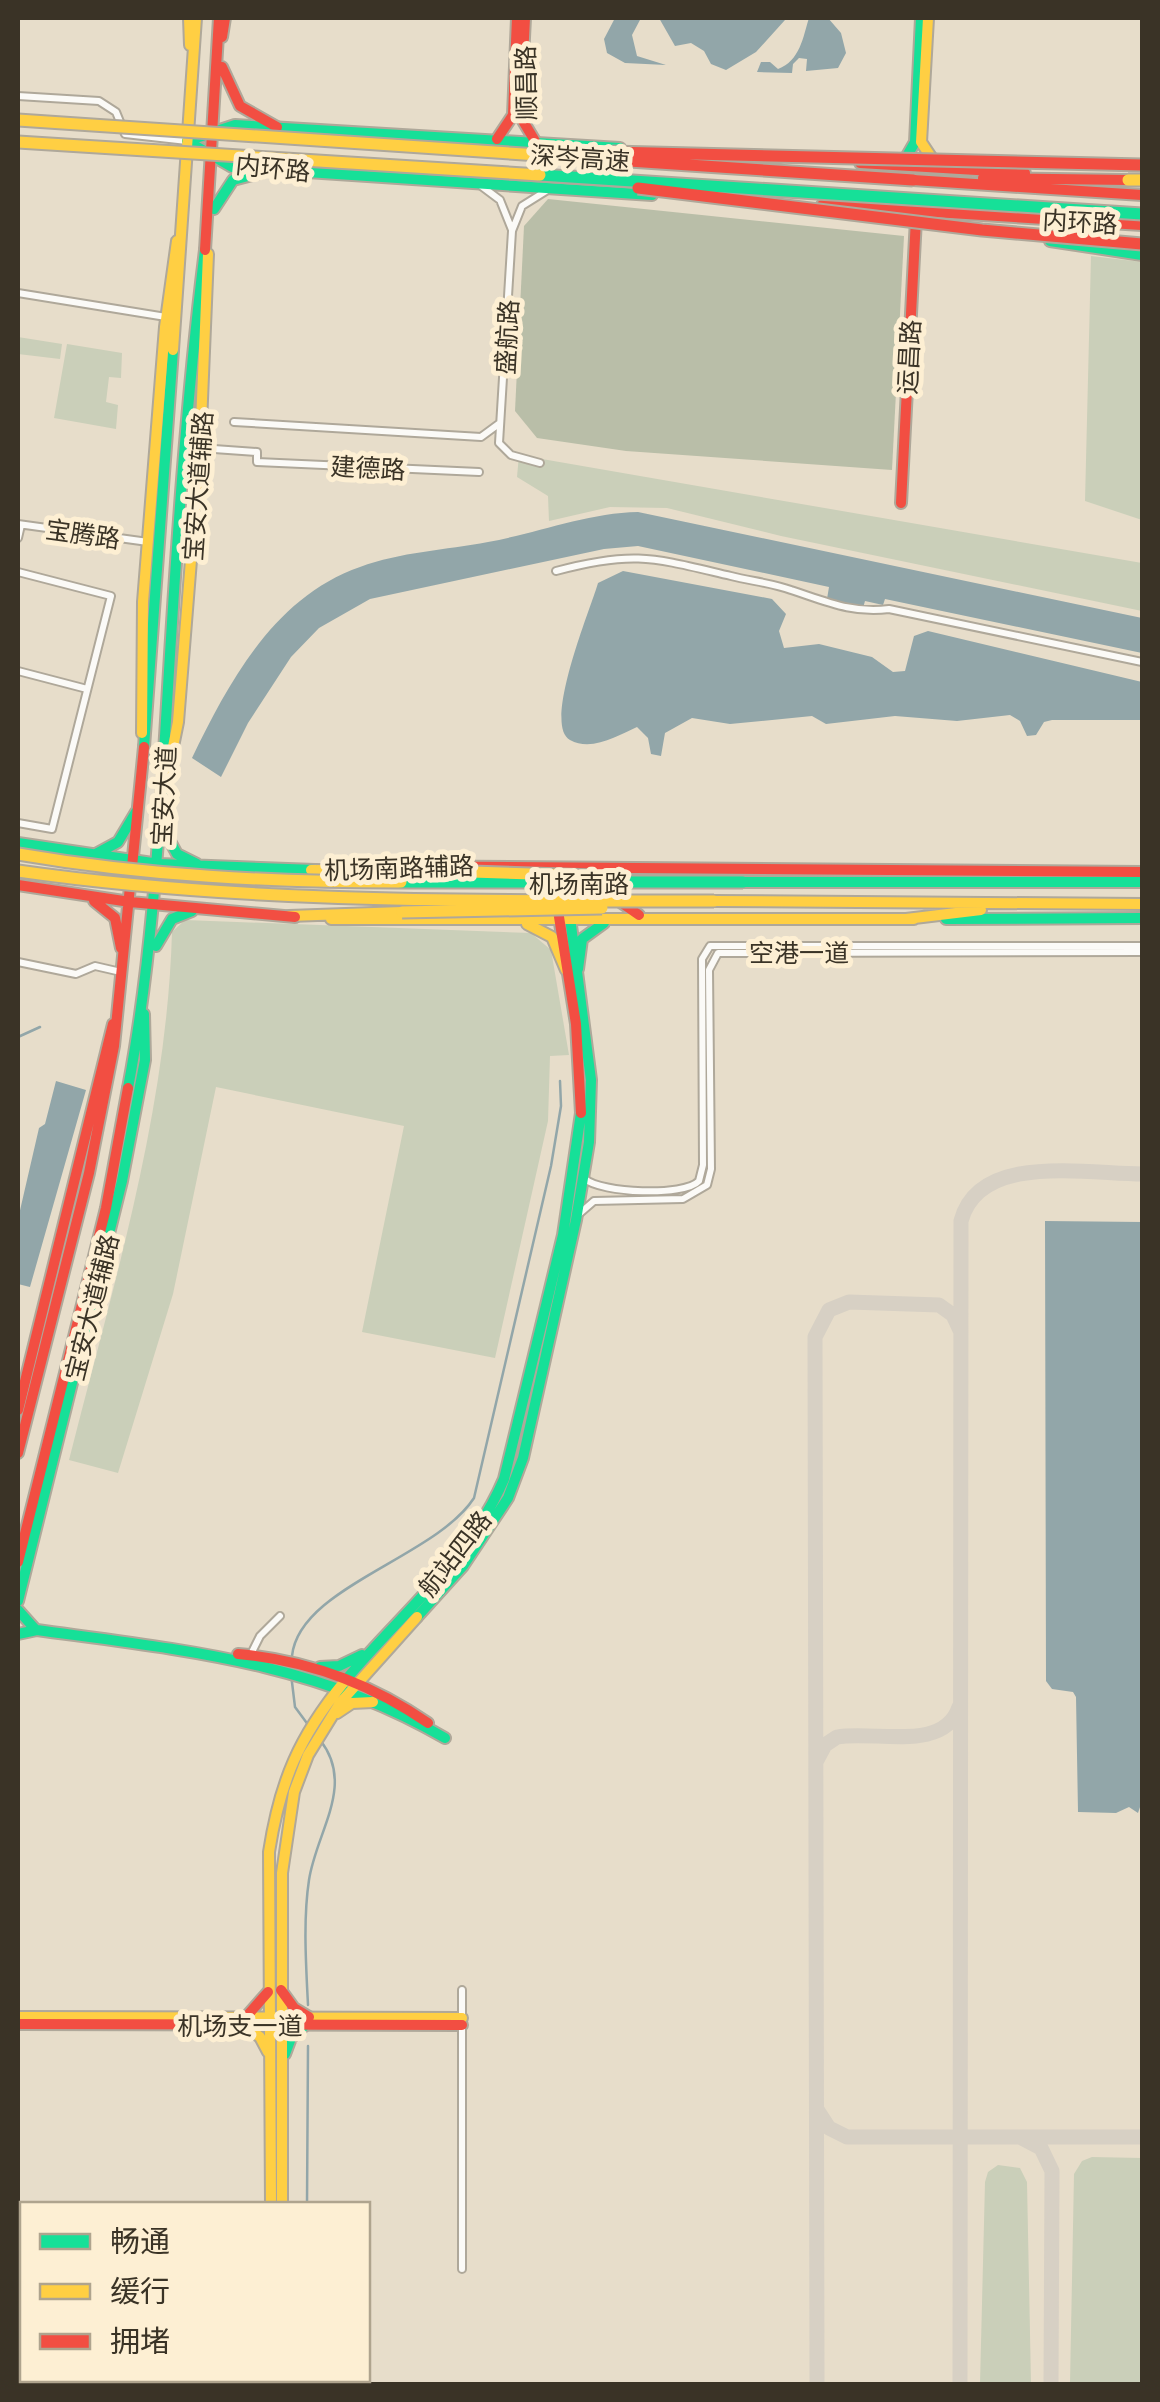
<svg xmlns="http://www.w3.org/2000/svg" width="1160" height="2402" viewBox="0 0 1160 2402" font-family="'Noto Sans','Noto Sans SC',sans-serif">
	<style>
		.green { fill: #cacfb9 }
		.forest { fill: #b9bea8 }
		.water { fill: #92a6a9 }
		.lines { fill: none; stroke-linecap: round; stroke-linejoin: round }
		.stream { stroke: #92a6a9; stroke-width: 2.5 }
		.taxiway { stroke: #d7d0c4; stroke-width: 15 }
		.street-casing { stroke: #afa89a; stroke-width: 10 }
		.fast-casing { stroke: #afa89a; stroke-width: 14 }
		.slow-casing { stroke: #afa89a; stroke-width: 14 }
		.jam-casing { stroke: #afa89a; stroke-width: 14 }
		.street { stroke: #fbfaf7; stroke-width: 6 }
		.fast { stroke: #16e098; stroke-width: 10 }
		.slow { stroke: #ffcf43; stroke-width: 10 }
		.jam { stroke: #f24e42; stroke-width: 10 }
		.fast-bridge-casing { stroke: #afa89a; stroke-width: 15; stroke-linecap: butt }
		.slow-bridge-casing { stroke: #afa89a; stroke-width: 15; stroke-linecap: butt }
		.jam-bridge-casing { stroke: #afa89a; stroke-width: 15; stroke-linecap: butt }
		.fast-bridge { stroke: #16e098; stroke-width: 11 }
		.slow-bridge { stroke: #ffcf43; stroke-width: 11 }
		.jam-bridge { stroke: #f24e42; stroke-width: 11 }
		.labels { text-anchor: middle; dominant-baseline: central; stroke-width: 10; stroke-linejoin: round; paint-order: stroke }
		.street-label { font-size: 25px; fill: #3a3326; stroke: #fdefd3 }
	</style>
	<rect width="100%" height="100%" fill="#e7ddca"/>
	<path class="green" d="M 1091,256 L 1142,262 L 1142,520 L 1085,501 Z
		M 18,337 L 62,344 L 60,359 L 18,354 Z
		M 67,344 L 122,353 L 121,378 L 109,377 L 106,402 L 118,405 L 116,429 L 54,418 Z
		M 519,455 L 1142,563 L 1142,611 L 781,536 L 667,508 L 610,507 L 549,521 L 548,496 L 517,477 Z
		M 185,920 L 531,933 L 551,950 L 569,1055 L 550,1056 L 548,1121 L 495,1358 L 362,1332 L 404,1126 L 216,1087 L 173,1294 L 118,1473 L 69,1460 C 113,1286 167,1112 172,932 Z
		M 1092,2157 L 1142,2158 L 1142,2384 L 1070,2384 L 1074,2174 L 1082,2161 Z
		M 998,2165 L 1020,2168 L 1027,2182 L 1031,2384 L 980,2384 L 985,2182 L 988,2172 Z"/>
	<path class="forest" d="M 548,199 L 904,236 L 892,470 L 626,451 L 537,438 L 515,411 L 524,226 Z"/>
	<path class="water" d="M 615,18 L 641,18 L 632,35 L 637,56 L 666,65 L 625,63 L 607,53 L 604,39 Z
		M 659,18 L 781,18 L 785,20 L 756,52 L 726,70 L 711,64 L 704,51 L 691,43 L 675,46 Z
		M 809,18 L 828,18 L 841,33 L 846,53 L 838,68 L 806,71 L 807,59 L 799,58 L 793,64 L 792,73 L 757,72 L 761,62 L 770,62 L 778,69 C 800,61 803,37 809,18 Z
		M 638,512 L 1142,618 L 1142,653 L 885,599 L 883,605 L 865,601 L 863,608 L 827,599 L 829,587 L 638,546 L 604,549 L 370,599 L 319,628 L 291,657 L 248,723 L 221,777 L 192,758 C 229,682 274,597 360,567 C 400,552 446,550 488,542 C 538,533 587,513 638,512 Z
		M 623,571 L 772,599 L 786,614 L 779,631 L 784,648 L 819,644 L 872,657 L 893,672 L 905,671 L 914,636 L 928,631 L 1142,682 L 1142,720 L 1052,720 L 1044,722 L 1036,735 L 1027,736 L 1020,721 L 1010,715 L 957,721 L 895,716 L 826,724 L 812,716 L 730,724 L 692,718 L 665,733 L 661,756 L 651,754 L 648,738 L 637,727 C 619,735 592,752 570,740 C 542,725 591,608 598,583 Z
		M 56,1081 L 86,1090 L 30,1287 L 18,1284 L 18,1219 L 39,1128 L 45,1124 Z
		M 1045,1221 L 1142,1222 L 1142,1801 L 1138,1813 L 1129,1807 L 1116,1813 L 1078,1812 L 1076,1697 L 1073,1692 L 1052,1689 L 1046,1681 Z"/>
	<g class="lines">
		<path class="stream" d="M 18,1037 L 40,1027
			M 292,1656 C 299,1587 435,1558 474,1498 L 551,1166 L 561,1106 L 560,1081
			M 291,1674 L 295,1707 L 309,1726
			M 308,2005 C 306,1965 303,1919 309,1880 C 316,1832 356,1785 320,1740
			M 307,2204 L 308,2046
			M 305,2384 L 305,2380"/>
		<path class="taxiway" d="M 817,1760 L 825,1745 L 837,1737 C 874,1730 944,1753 959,1707
			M 818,2111 L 829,2128 L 847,2137 L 1142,2137
			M 1022,2138 L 1041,2148 L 1052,2171 L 1051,2384
			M 817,2384 L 815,1337 L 829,1310 L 849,1302 L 939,1305 L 953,1315 L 960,1330
			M 960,2384 L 961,1221 C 979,1152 1087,1174 1142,1174"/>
		<defs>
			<path id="street" d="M 18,96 L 99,101 L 116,112 L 125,134 L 187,141
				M 480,185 L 500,200 L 512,230
				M 18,293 L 166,317
				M 234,422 L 481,437 L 500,423
				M 200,448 L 257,452 L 257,462 L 479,472
				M 540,463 L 511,455 L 499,443 L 512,231 L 522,206 L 546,191
				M 18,524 L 148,542
				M 18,538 L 21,525
				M 556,571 C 635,550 654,558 731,576 C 750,581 772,583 791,590 C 825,601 853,614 889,609 L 1142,662
				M 18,572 L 111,596 L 52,829 L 18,823
				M 18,671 L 87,689
				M 18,962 L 76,974 L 95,966 L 121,972
				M 585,1179 C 601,1193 684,1197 699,1181 L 703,1165 L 702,959 L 710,946 L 1142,946
				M 579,1214 L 594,1201 L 683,1199 L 707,1185 L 711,1169 L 709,970 L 718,953 L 1142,952
				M 251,1654 L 260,1636 L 280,1616
				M 462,1990 L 462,2269"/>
			<path id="fast" d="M 187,141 L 232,167 L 652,195
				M 187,141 L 235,125 L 620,148
				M 904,161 L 915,142 L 921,18
				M 214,209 L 233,180 L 271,170
				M 1050,241 L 1142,255
				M 144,747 L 173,350
				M 165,832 L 177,854 L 197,864
				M 18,843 L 159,864 L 315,870
				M 94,855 L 118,842 L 136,812
				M 743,882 L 1142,882
				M 946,919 L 1142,918
				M 156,946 L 172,919 L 192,911
				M 578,969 L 582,939 L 604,923
				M 128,1088 C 152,961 159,833 167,704 C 176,553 186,400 205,250
				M 18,1601 L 122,1181 L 145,1060 L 144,1014
				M 18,1610 L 35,1629
				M 417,1617 L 463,1566 L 508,1498 L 523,1458 L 576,1220 L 589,1142 L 591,1080 L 565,879
				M 18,1634 L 37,1630 C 183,1650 315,1662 445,1738
				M 320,1667 L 339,1666 L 362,1655
				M 344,1682 C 400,1614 469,1561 504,1479 L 563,1235 L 581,1113
				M 285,2054 L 291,2038 L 304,2026"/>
			<path id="slow" d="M 189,18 L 190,45
				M 928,18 L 921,142 L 935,163
				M 173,350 L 196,18
				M 142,733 L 143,602 L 165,327 L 177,241
				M 167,776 L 178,722 L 200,448 L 208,254
				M 311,870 L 441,871
				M 714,901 L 1142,904
				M 289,916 L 402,912
				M 331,919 L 914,919
				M 906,919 L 981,910
				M 527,924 L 552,937 L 566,970
				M 337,1713 L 352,1703 L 373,1702
				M 18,2017 L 462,2018
				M 246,2027 L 260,2037 L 268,2052
				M 271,2204 L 269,1852 C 280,1781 299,1737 344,1682
				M 282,2204 L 282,1873 L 294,1792 L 308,1755 L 340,1703 L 417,1617
				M 271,2380 L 271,2384"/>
			<path id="jam" d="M 525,18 L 520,116 L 535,141
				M 222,37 L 225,18
				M 222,67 L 240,106 L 277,127
				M 497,139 L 513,115 L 517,18
				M 860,163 L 1025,173
				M 983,178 L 1128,180
				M 913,180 L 1142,195
				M 822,205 L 1142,225
				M 205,250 L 219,18
				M 901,503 L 916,219
				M 372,866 L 1142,872
				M 623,875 L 617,889 L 619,901 L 639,915
				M 553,879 L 576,1024 L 581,1113
				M 18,885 L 130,902 L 295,917
				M 94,901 L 115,918 L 121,948
				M 18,1410 L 113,1024
				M 18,1453 L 89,1173 L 114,1046 L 144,747
				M 18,1562 L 106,1208 L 128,1088
				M 238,1654 C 308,1660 370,1683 428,1723
				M 281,1990 L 294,2008 L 309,2017
				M 246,2017 L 268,1992
				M 18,2024 L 462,2025
				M 283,2380 L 283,2384"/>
		</defs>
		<use href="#street" class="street-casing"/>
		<use href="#fast" class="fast-casing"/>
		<use href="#slow" class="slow-casing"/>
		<use href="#jam" class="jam-casing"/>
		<use href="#street" class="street"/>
		<use href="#fast" class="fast"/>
		<use href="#slow" class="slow"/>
		<use href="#jam" class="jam"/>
		<defs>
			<path id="fast-bridge" d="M 540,175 L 1142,214
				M 401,882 L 743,882"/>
			<path id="slow-bridge" d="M 18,120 L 539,155
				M 18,142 L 540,175
				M 1128,180 L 1142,180
				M 18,854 C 146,876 272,882 401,882
				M 18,871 C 249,904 481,901 714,901
				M 441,871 L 595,876
				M 402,912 L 602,908"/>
			<path id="jam-bridge" d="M 612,152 L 1142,165
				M 539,155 L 913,180
				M 638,188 L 982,230 L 1142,244"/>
		</defs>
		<use href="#fast-bridge" class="fast-bridge-casing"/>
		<use href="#slow-bridge" class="slow-bridge-casing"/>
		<use href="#jam-bridge" class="jam-bridge-casing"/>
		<use href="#fast-bridge" class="fast-bridge"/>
		<use href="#slow-bridge" class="slow-bridge"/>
		<use href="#jam-bridge" class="jam-bridge"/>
	</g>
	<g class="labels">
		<g class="street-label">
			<text transform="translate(525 83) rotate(-91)">顺昌路</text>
			<text transform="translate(580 157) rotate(4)">深岑高速</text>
			<text transform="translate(273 167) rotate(6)">内环路</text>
			<text transform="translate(1080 221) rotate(3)">内环路</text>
			<text transform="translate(506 337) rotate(-87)">盛航路</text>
			<text transform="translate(908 357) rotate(-87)">运昌路</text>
			<text transform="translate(368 467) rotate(3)">建德路</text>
			<text transform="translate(197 486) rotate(-86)">宝安大道辅路</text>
			<text transform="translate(83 533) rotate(8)">宝腾路</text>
			<text transform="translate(163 796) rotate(-87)">宝安大道</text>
			<text transform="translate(399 867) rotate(-2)">机场南路辅路</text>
			<text x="579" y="883">机场南路</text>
			<text x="799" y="952">空港一道</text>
			<text transform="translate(91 1307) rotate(-76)">宝安大道辅路</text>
			<text transform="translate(454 1553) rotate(-52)">航站四路</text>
			<text x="240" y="2025">机场支一道</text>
		</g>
	</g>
	<rect width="1160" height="2402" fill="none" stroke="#3a3326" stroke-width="40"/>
	<rect x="20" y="2202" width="350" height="180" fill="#fdefd3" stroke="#afa48e" stroke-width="2.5"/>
	<rect x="40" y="2234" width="50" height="15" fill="#16e098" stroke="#afa48e" stroke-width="2.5"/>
	<text x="110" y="2252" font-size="30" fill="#3a3326">畅通</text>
	<rect x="40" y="2284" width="50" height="15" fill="#ffcf43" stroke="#afa48e" stroke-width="2.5"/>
	<text x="110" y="2302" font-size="30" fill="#3a3326">缓行</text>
	<rect x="40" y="2334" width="50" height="15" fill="#f24e42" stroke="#afa48e" stroke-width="2.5"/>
	<text x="110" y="2352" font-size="30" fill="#3a3326">拥堵</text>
</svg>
